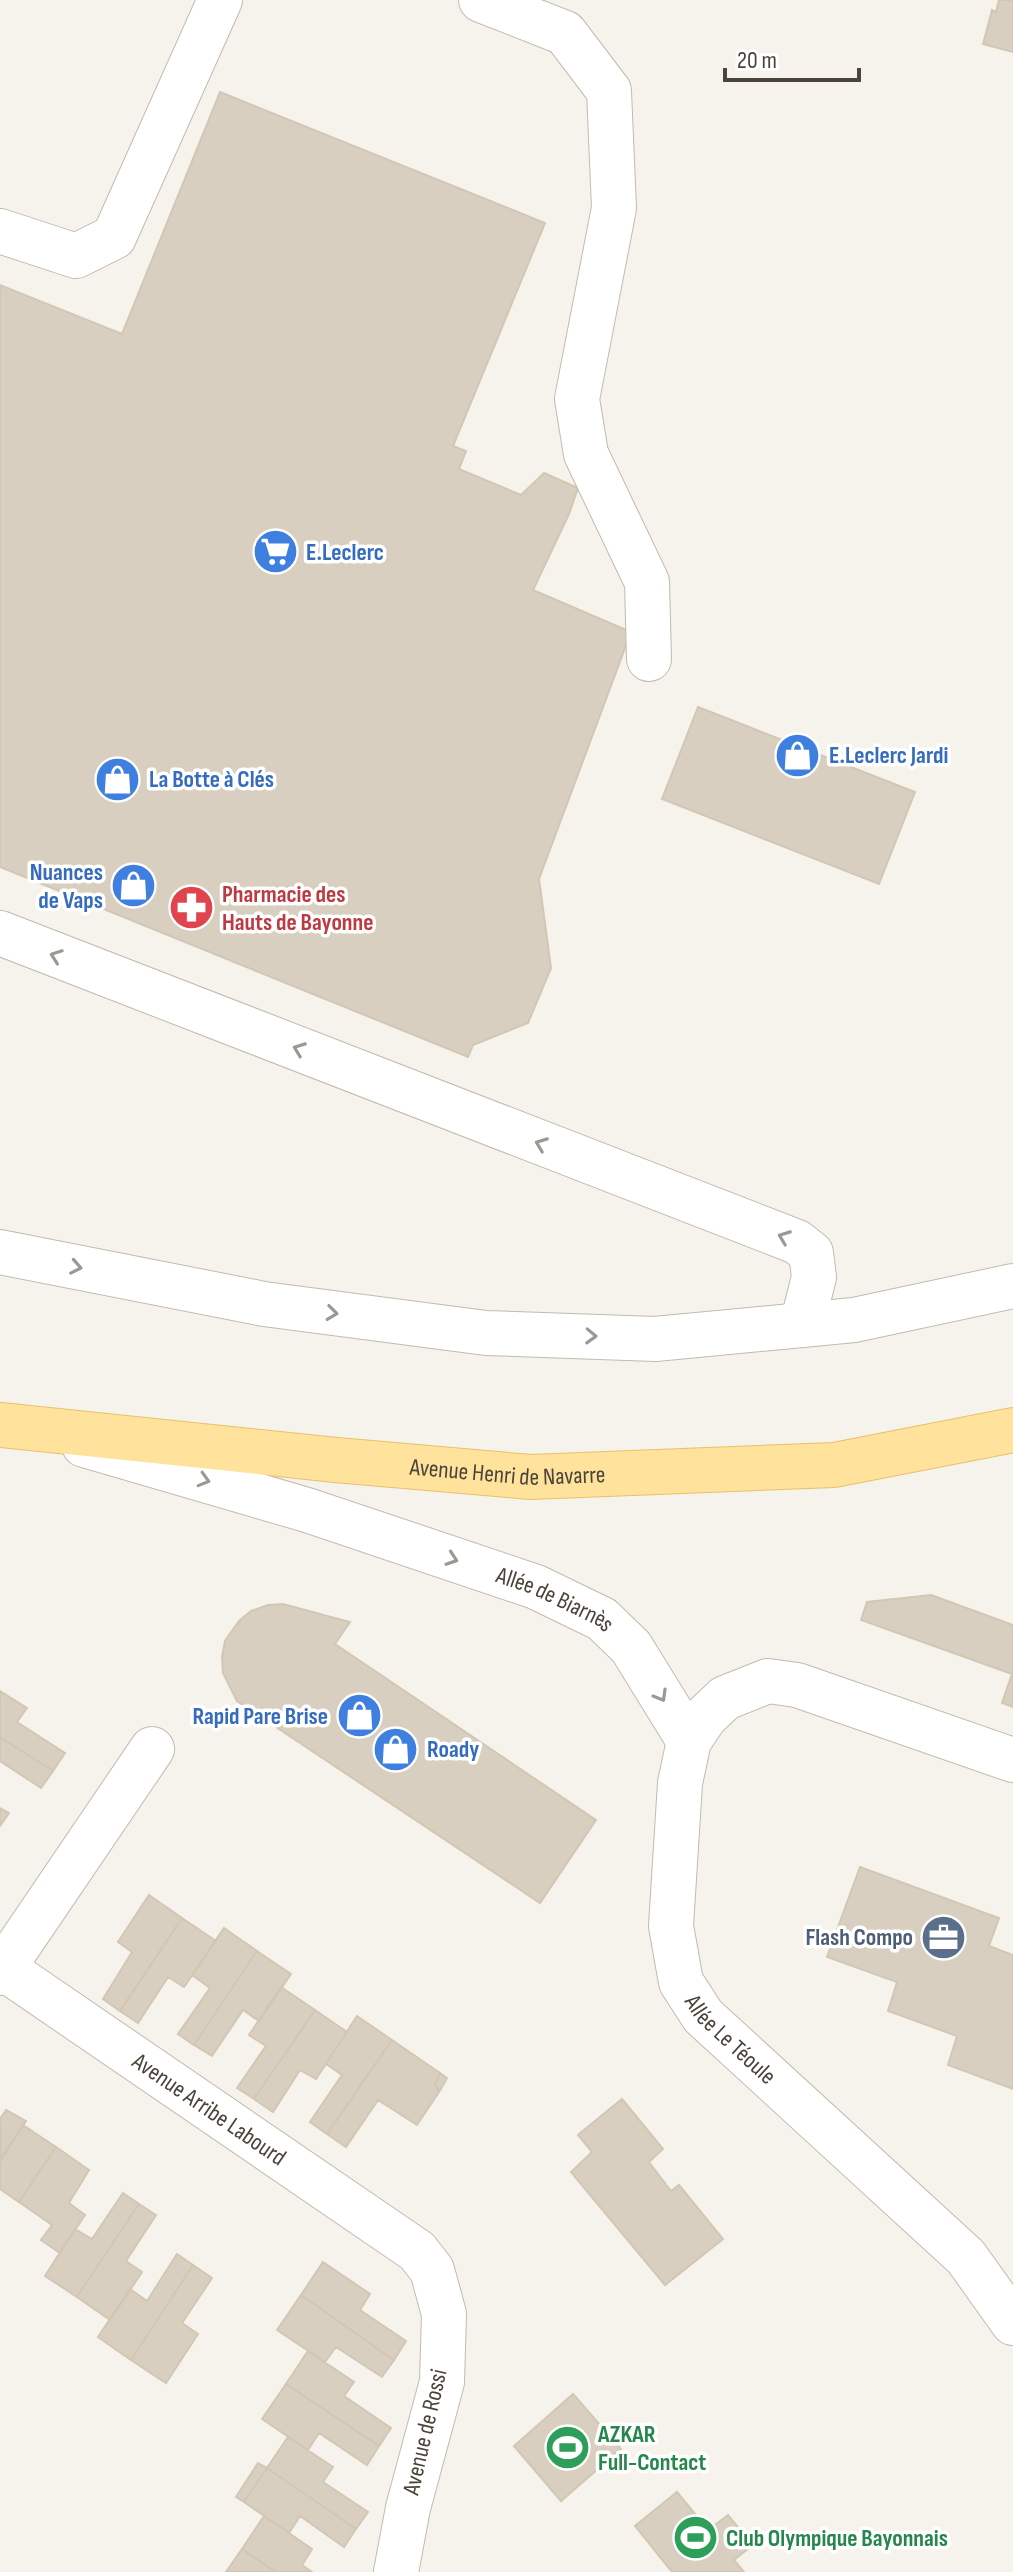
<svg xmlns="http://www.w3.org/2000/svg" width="1013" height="2572" viewBox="0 0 1013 2572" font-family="'Sofia Sans Condensed',sans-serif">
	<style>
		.building { fill: #d8cfc1; stroke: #d3c7b4; stroke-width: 2 }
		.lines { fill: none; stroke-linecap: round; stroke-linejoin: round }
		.minor-casing { stroke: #c2bbae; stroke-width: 46 }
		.major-casing { stroke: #e6c16a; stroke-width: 46 }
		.minor { stroke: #fff; stroke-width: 44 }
		.major { stroke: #ffe39c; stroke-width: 44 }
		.oneway { stroke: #9c9892 }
		.labels { text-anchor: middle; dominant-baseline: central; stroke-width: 7; stroke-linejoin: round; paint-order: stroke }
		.shop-label { font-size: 24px; font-weight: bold; fill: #366cbe; stroke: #fff; text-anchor: start }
		.health-label { font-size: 24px; font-weight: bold; fill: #be3a42; stroke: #fff; text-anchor: start }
		.street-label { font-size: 24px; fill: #4b4439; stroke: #fff }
		.service-label { font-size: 24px; font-weight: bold; fill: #4e5e75; stroke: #fff; text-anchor: end }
		.leisure-label { font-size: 24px; font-weight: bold; fill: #27864d; stroke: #fff; text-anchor: start }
	</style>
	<rect width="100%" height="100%" fill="#f6f3ec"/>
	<path class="building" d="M 999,0 L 1013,0 L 1013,52 L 983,44 L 992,10 L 996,12 Z
		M 220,92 L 545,223 L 453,446 L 466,451 L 459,469 L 521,495 L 544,473 L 578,488 L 569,514 L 533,590 L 631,632 L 539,879 L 551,968 L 528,1023 L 473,1045 L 468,1057 L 0,867 L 0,285 L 122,334 Z
		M 698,707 L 915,792 L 879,884 L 662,799 Z
		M 931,1595 L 1013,1625 L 1013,1707 L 1002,1703 L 1012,1674 L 861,1620 L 867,1602 Z
		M 283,1604 L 350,1622 L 335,1644 L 596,1820 L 540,1903 L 237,1701 L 223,1673 L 222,1657 L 225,1641 L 239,1621 L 251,1611 L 268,1605 Z
		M 0,1691 L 27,1708 L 17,1722 L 65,1753 L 53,1771 L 0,1737 Z
		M 0,1737 L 53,1771 L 41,1788 L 0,1761 Z
		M 0,1808 L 9,1813 L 0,1826 Z
		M 860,1867 L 999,1918 L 989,1946 L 1013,1955 L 1013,2089 L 948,2065 L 957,2036 L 888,2011 L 897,1982 L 827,1957 Z
		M 149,1895 L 182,1918 L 120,2011 L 103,1999 L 132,1952 L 118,1942 Z
		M 182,1918 L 216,1941 L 184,1987 L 168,1977 L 138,2023 L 120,2011 Z
		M 224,1928 L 257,1951 L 194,2045 L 178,2034 L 210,1988 L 192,1975 Z
		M 257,1951 L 291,1974 L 259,2021 L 243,2010 L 212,2056 L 194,2045 Z
		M 281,1987 L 315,2010 L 254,2099 L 237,2088 L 266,2046 L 249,2035 Z
		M 315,2010 L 347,2032 L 316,2079 L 300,2070 L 273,2112 L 254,2099 Z
		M 357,2016 L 392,2040 L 327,2134 L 310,2122 L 342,2075 L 326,2064 Z
		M 392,2040 L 440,2073 L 435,2085 L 439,2092 L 417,2125 L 378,2100 L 346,2147 L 327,2134 Z
		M 440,2073 L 447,2078 L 439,2092 L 435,2085 Z
		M 622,2099 L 663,2149 L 649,2162 L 671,2191 L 679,2185 L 723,2239 L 665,2285 L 571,2172 L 592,2152 L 578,2135 Z
		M 6,2110 L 26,2121 L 1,2160 L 0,2119 Z
		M 23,2125 L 56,2147 L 19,2202 L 0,2189 L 0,2160 Z
		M 56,2147 L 89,2170 L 69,2203 L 85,2215 L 60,2253 L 41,2240 L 52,2225 L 19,2202 Z
		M 123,2193 L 139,2204 L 77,2297 L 45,2276 L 75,2229 L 92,2239 Z
		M 139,2204 L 156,2215 L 126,2261 L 142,2272 L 110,2320 L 77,2297 Z
		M 177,2254 L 193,2265 L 131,2360 L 98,2337 L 130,2289 L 147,2301 Z
		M 323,2262 L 370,2294 L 360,2310 L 406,2341 L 394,2360 L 301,2295 Z
		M 193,2265 L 212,2278 L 182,2323 L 198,2334 L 166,2383 L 131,2360 Z
		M 301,2295 L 394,2360 L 382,2377 L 336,2347 L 325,2362 L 277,2330 Z
		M 308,2351 L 354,2382 L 344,2396 L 391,2428 L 379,2446 L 286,2384 Z
		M 286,2384 L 379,2446 L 367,2465 L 319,2433 L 308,2450 L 262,2419 Z
		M 573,2394 L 621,2449 L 561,2501 L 514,2446 Z
		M 288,2437 L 333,2467 L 323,2482 L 368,2512 L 356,2529 L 267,2468 Z
		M 258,2463 L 267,2468 L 244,2502 L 236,2497 Z
		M 267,2468 L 356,2529 L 344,2547 L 300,2516 L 289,2533 L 244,2502 Z
		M 677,2492 L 708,2530 L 728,2515 L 753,2545 L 734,2560 L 744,2572 L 672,2572 L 635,2526 Z
		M 264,2516 L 312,2549 L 302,2565 L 312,2572 L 276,2572 L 242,2549 Z
		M 242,2549 L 276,2572 L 226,2572 Z"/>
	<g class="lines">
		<defs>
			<g id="minor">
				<path d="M 481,0 L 565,33 L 609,91 L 614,208 L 577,399 L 586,454 L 647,582 L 649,659"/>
				<path d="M 0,231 L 76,256 L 114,237 L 220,0"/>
				<path d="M 0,933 L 797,1242 L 811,1253 L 814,1277 L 802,1325"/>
				<path d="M 0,1252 L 264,1304 L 486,1333 L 655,1339 L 854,1320 L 1013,1286"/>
				<path id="s1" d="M 84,1445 L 307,1510 L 536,1587 L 602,1619 L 631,1647 L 689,1741"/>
				<path id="s2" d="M 1013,1760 L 797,1685 L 768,1681 L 725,1698 L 705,1717 L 689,1741 L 680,1783 L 671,1926 L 681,1982 L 703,2016 L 966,2257 L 1013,2323"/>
				<path id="s3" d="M 3,1968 L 417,2251 L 432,2270 L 444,2314 L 442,2382 L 408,2508 L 396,2572"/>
				<path d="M 0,1973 L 152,1749"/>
			</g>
			<g id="major">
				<path id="s4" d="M 0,1425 L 336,1460 L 531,1477 L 834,1465 L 1013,1430"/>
			</g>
		</defs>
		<use href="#minor" class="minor-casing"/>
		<use href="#major" class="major-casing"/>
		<use href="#minor" class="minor"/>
		<use href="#major" class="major"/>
	</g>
	<defs><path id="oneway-chevron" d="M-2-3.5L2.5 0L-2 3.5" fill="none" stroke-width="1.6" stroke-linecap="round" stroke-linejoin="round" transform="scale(2)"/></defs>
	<g class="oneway">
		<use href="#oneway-chevron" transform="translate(56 956) rotate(-160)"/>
		<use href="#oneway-chevron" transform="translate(299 1049) rotate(-159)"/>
		<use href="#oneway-chevron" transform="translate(541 1144) rotate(-159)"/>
		<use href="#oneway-chevron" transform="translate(784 1237) rotate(-159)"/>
		<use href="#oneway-chevron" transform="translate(76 1267) rotate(11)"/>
		<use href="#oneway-chevron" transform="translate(332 1313) rotate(7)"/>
		<use href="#oneway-chevron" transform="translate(591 1336) rotate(2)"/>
		<use href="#oneway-chevron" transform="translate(204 1480) rotate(16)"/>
		<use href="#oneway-chevron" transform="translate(452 1559) rotate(19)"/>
		<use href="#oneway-chevron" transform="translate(661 1696) rotate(60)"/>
	</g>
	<defs>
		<symbol id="supermarket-disc" viewBox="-11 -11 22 22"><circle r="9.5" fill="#3f7fe0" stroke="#fff"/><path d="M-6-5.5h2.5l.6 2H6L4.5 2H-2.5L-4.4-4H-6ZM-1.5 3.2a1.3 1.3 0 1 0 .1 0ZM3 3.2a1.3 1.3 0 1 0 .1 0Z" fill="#fff"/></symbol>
		<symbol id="shop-disc" viewBox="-11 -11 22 22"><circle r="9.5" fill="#3f7fe0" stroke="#fff"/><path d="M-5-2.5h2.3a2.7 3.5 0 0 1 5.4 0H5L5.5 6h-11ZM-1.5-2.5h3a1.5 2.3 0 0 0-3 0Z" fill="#fff"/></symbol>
		<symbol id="pharmacy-disc" viewBox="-11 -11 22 22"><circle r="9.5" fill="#e0444e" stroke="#fff"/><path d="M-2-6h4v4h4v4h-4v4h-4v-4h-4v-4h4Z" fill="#fff"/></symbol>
		<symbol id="office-disc" viewBox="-11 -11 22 22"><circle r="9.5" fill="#5c6f8a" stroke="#fff"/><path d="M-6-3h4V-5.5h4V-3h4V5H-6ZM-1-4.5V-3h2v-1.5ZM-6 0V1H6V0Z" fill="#fff"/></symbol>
		<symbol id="stadium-disc" viewBox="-11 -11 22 22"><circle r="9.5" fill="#2e9e5b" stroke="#fff"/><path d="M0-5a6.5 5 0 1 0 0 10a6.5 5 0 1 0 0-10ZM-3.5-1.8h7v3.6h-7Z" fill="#fff"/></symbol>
	</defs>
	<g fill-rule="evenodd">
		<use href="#supermarket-disc" x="250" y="526" width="51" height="51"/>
		<use href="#shop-disc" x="772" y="730" width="51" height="51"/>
		<use href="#shop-disc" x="92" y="754" width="51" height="51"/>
		<use href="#shop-disc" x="108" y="860" width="51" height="51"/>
		<use href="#pharmacy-disc" x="166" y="882" width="51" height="51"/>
		<use href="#shop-disc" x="334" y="1690" width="51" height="51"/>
		<use href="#shop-disc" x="370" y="1724" width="51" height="51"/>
		<use href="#office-disc" x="918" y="1912" width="51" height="51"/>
		<use href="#stadium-disc" x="542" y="2422" width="51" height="51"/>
		<use href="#stadium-disc" x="670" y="2512" width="51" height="51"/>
	</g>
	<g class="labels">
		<g class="shop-label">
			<text x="306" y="552">E.Leclerc</text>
			<text x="829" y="755">E.Leclerc Jardi</text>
			<text x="149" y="779">La Botte à Clés</text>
			<text x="103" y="872" text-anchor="end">Nuances<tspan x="103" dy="28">de Vaps</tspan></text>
			<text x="328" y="1716" text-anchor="end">Rapid Pare Brise</text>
			<text x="427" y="1749">Roady</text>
		</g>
		<g class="health-label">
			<text x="222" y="894">Pharmacie des<tspan x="222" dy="28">Hauts de Bayonne</tspan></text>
		</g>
		<g class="street-label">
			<text stroke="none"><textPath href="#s4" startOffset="510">Avenue Henri de Navarre</textPath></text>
			<text stroke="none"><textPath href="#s1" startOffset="496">Allée de Biarnès</textPath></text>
			<text stroke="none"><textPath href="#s2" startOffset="680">Allée Le Téoule</textPath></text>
			<text stroke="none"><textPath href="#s3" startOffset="250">Avenue Arribe Labourd</textPath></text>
			<text transform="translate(425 2432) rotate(-77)">Avenue de Rossi</text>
		</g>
		<g class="service-label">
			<text x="913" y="1937">Flash Compo</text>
		</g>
		<g class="leisure-label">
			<text x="598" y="2434">AZKAR<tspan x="598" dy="28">Full-Contact</tspan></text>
			<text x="726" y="2538">Club Olympique Bayonnais</text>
		</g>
	</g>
	<path d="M725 68v12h134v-12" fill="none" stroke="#4b4439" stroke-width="4"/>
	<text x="737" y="68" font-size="24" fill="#4b4439" stroke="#ffffff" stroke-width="6" paint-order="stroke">20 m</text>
</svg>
